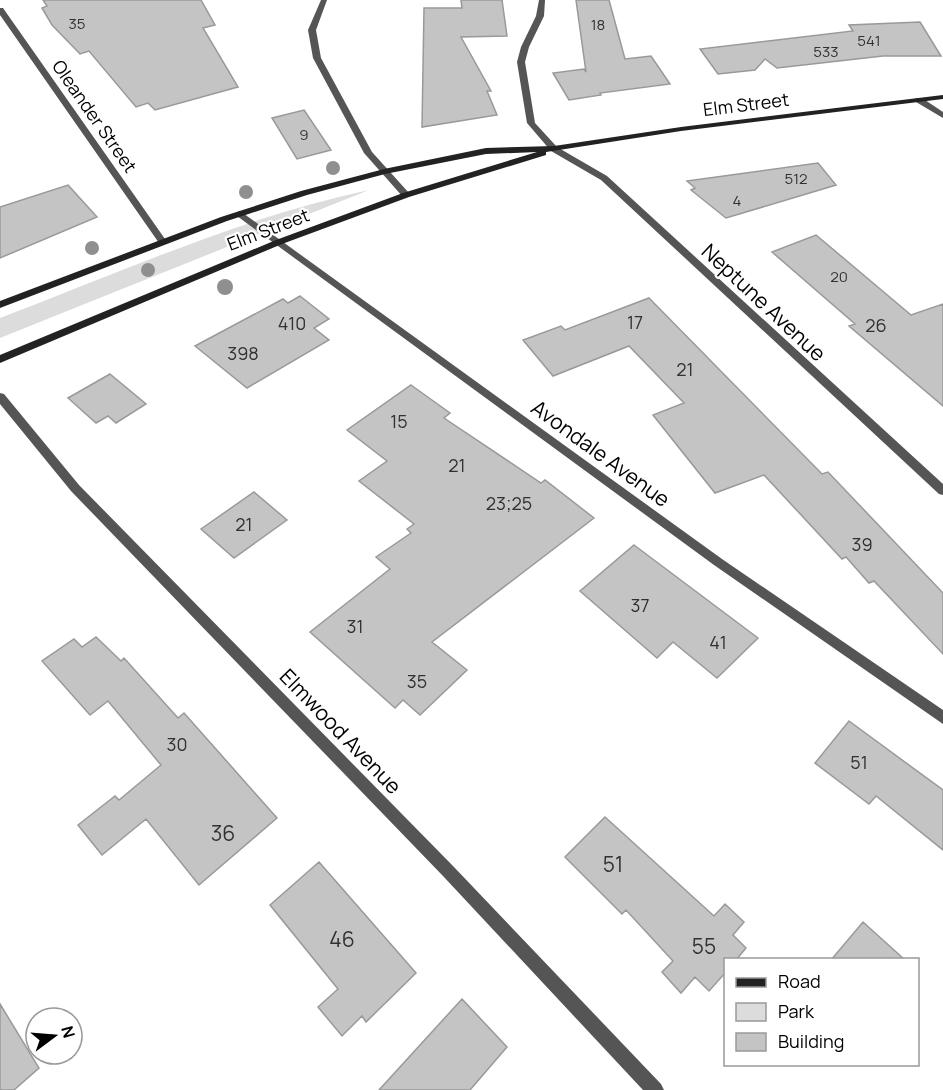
<svg xmlns="http://www.w3.org/2000/svg" width="943" height="1090" viewBox="0 0 943 1090" font-family="Manrope,sans-serif">
	<style>
		.green { fill: #dcdcdc }
		.building { fill: #c4c4c4; stroke: #999; stroke-width: 1.5 }
		.lines { fill: none; stroke-linecap: round; stroke-linejoin: round }
		.minor { fill: #555; fill-rule: evenodd }
		.secondary { fill: #222; fill-rule: evenodd }
		.tree { fill: #8f8f8f }
		.labels { text-anchor: middle; dominant-baseline: central; stroke-width: 4.5; stroke-linejoin: round; paint-order: stroke }
		.far-number-label { font-size: 15px; fill: #313131 }
		.far-street-label { font-size: 18px; fill: #000; stroke: #fff }
		.number-label { font-size: 18px; fill: #313131 }
		.street-label { font-size: 21px; fill: #000; stroke: #fff }
		.near-number-label { font-size: 21px; fill: #313131 }
	</style>
	<rect width="100%" height="100%" fill="#fff"/>
	<path class="green" d="M 369,190 L 0,338 L 0,318 C 121,272 242,217 369,190 Z"/>
	<path class="building" d="M 43,0 L 201,0 L 215,25 L 203,28 L 238,87 L 155,110 L 148,103 L 136,107 L 89,51 L 80,54 L 52,25 L 42,8 L 47,6 Z
		M 461,0 L 502,0 L 507,36 L 461,37 L 491,91 L 487,91 L 497,115 L 422,127 L 424,8 L 462,8 Z
		M 576,0 L 609,0 L 625,59 L 651,56 L 670,84 L 600,93 L 601,95 L 569,100 L 553,73 L 584,69 L 586,72 Z
		M 920,22 L 941,56 L 883,56 L 777,68 L 765,59 L 755,70 L 718,74 L 700,49 L 853,31 L 849,25 Z
		M 304,110 L 331,150 L 297,159 L 272,118 Z
		M 818,163 L 836,185 L 726,218 L 691,190 L 695,188 L 687,181 Z
		M 68,185 L 97,217 L 0,258 L 0,207 Z
		M 816,235 L 911,315 L 943,304 L 943,406 L 849,326 L 855,324 L 772,252 Z
		M 300,296 L 329,319 L 314,328 L 329,340 L 247,388 L 195,346 L 283,299 L 288,303 Z
		M 649,298 L 822,474 L 828,472 L 943,593 L 943,654 L 874,581 L 869,583 L 846,557 L 842,559 L 764,475 L 715,493 L 653,415 L 684,403 L 629,346 L 553,376 L 523,340 L 561,326 L 565,330 Z
		M 110,374 L 146,404 L 116,423 L 108,416 L 96,423 L 68,398 Z
		M 411,385 L 450,413 L 444,418 L 541,483 L 545,480 L 594,518 L 432,642 L 467,670 L 420,715 L 403,700 L 395,708 L 310,632 L 390,569 L 376,557 L 411,533 L 407,529 L 414,524 L 359,481 L 387,461 L 347,430 Z
		M 254,492 L 287,520 L 234,558 L 201,529 Z
		M 634,545 L 758,638 L 717,678 L 673,642 L 657,658 L 580,591 Z
		M 96,637 L 121,661 L 124,658 L 178,718 L 184,713 L 277,818 L 199,885 L 146,819 L 102,855 L 78,825 L 115,796 L 119,800 L 161,765 L 108,701 L 90,715 L 42,661 L 74,639 L 82,647 Z
		M 849,721 L 943,790 L 943,850 L 876,796 L 869,804 L 815,763 Z
		M 605,817 L 714,916 L 725,904 L 744,922 L 733,935 L 746,948 L 736,960 L 726,960 L 726,972 L 709,991 L 695,977 L 681,993 L 662,972 L 673,961 L 626,910 L 622,914 L 565,857 Z
		M 319,862 L 416,973 L 366,1022 L 362,1016 L 342,1036 L 318,1007 L 338,989 L 270,905 Z
		M 863,922 L 905,960 L 831,960 Z
		M 462,999 L 507,1047 L 470,1090 L 379,1090 Z
		M 0,1004 L 39,1068 L 14,1090 L 0,1090 Z"/>
	<g class="lines">
		<path class="minor" d="M 321,0 L 327,0 L 316,30 L 321,58 L 372,152 L 409,193 L 409,197 L 403,197 L 364,153 L 313,58 L 308,30 Z
			M 539,0 L 545,0 L 544,16 L 529,47 L 525,62 L 535,123 L 557,147 L 607,176 L 943,484 L 943,495 L 939,494 L 601,180 L 551,151 L 527,123 L 517,62 L 521,47 L 536,16 Z
			M 0,8 L 3,8 L 165,239 L 165,243 L 159,243 L 0,15 Z
			M 916,98 L 922,98 L 943,112 L 943,118 L 916,102 Z
			M 240,211 L 722,559 L 943,710 L 943,724 L 714,565 L 237,216 L 237,212 Z
			M 0,393 L 4,394 L 79,485 L 453,866 L 661,1084 L 664,1090 L 643,1090 L 443,876 L 71,491 L 0,404 Z"/>
		<path class="secondary" d="M 943,95 L 943,99 L 681,131 L 546,152 L 546,155 L 409,197 L 282,244 L 0,363 L 0,355 L 276,240 L 403,193 L 537,152 L 486,154 L 385,174 L 307,195 L 227,221 L 0,308 L 0,301 L 221,217 L 301,191 L 384,169 L 486,148 L 554,146 L 681,127 Z"/>
	</g>
	<g class="tree">
		<circle cx="333" cy="168" r="7"/>
		<circle cx="246" cy="192" r="7"/>
		<circle cx="92" cy="248" r="7"/>
		<circle cx="148" cy="270" r="7"/>
		<circle cx="225" cy="287" r="8"/>
	</g>
	<g class="labels">
		<g class="far-number-label">
			<text x="77" y="23">35</text>
			<text x="598" y="24">18</text>
			<text x="869" y="40">541</text>
			<text x="826" y="51">533</text>
			<text x="304" y="134">9</text>
			<text x="796" y="178">512</text>
			<text x="737" y="200">4</text>
			<text x="839" y="276">20</text>
		</g>
		<g class="far-street-label">
			<text transform="translate(746 104) rotate(-7)">Elm Street</text>
			<text transform="translate(95 116) rotate(55)">Oleander Street</text>
			<text transform="translate(268 229) rotate(-21)">Elm Street</text>
		</g>
		<g class="number-label">
			<text x="635" y="322">17</text>
			<text x="292" y="323">410</text>
			<text x="876" y="325">26</text>
			<text x="243" y="353">398</text>
			<text x="685" y="369">21</text>
			<text x="399" y="421">15</text>
			<text x="457" y="465">21</text>
			<text x="509" y="503">23;25</text>
			<text x="244" y="524">21</text>
			<text x="862" y="544">39</text>
			<text x="640" y="605">37</text>
			<text x="355" y="626">31</text>
			<text x="718" y="642">41</text>
			<text x="417" y="681">35</text>
			<text x="177" y="744">30</text>
			<text x="859" y="762">51</text>
		</g>
		<g class="street-label">
			<text transform="translate(764 302) rotate(43)">Neptune Avenue</text>
			<text transform="translate(601 453) rotate(36)">Avondale Avenue</text>
			<text transform="translate(341 731) rotate(46)">Elmwood Avenue</text>
		</g>
		<g class="near-number-label">
			<text x="223" y="833">36</text>
			<text x="613" y="864">51</text>
			<text x="342" y="939">46</text>
			<text x="704" y="946">55</text>
		</g>
	</g>
	<rect x="724" y="958" width="195" height="108" fill="#ffffff" stroke="#999999" stroke-width="1.5"/>
	<rect x="736" y="978" width="30" height="9" fill="#222222" stroke="#999999" stroke-width="1.5"/>
	<text x="778" y="988" font-size="18" fill="#000000">Road</text>
	<rect x="736" y="1003" width="30" height="18" fill="#dcdcdc" stroke="#999999" stroke-width="1.5"/>
	<text x="778" y="1018" font-size="18" fill="#000000">Park</text>
	<rect x="736" y="1033" width="30" height="18" fill="#c4c4c4" stroke="#999999" stroke-width="1.5"/>
	<text x="778" y="1048" font-size="18" fill="#000000">Building</text>
	<g transform="translate(54 1036) rotate(74)"><circle r="28" fill="#ffffff" stroke="#999999" stroke-width="1.5"/>
	<path d="M0-4.5L10 22L0 15L-10 22Z" fill="#000000"/>
	<text y="-9" font-size="16" font-weight="bold" text-anchor="middle" fill="#000000">N</text>
	</g>
</svg>
